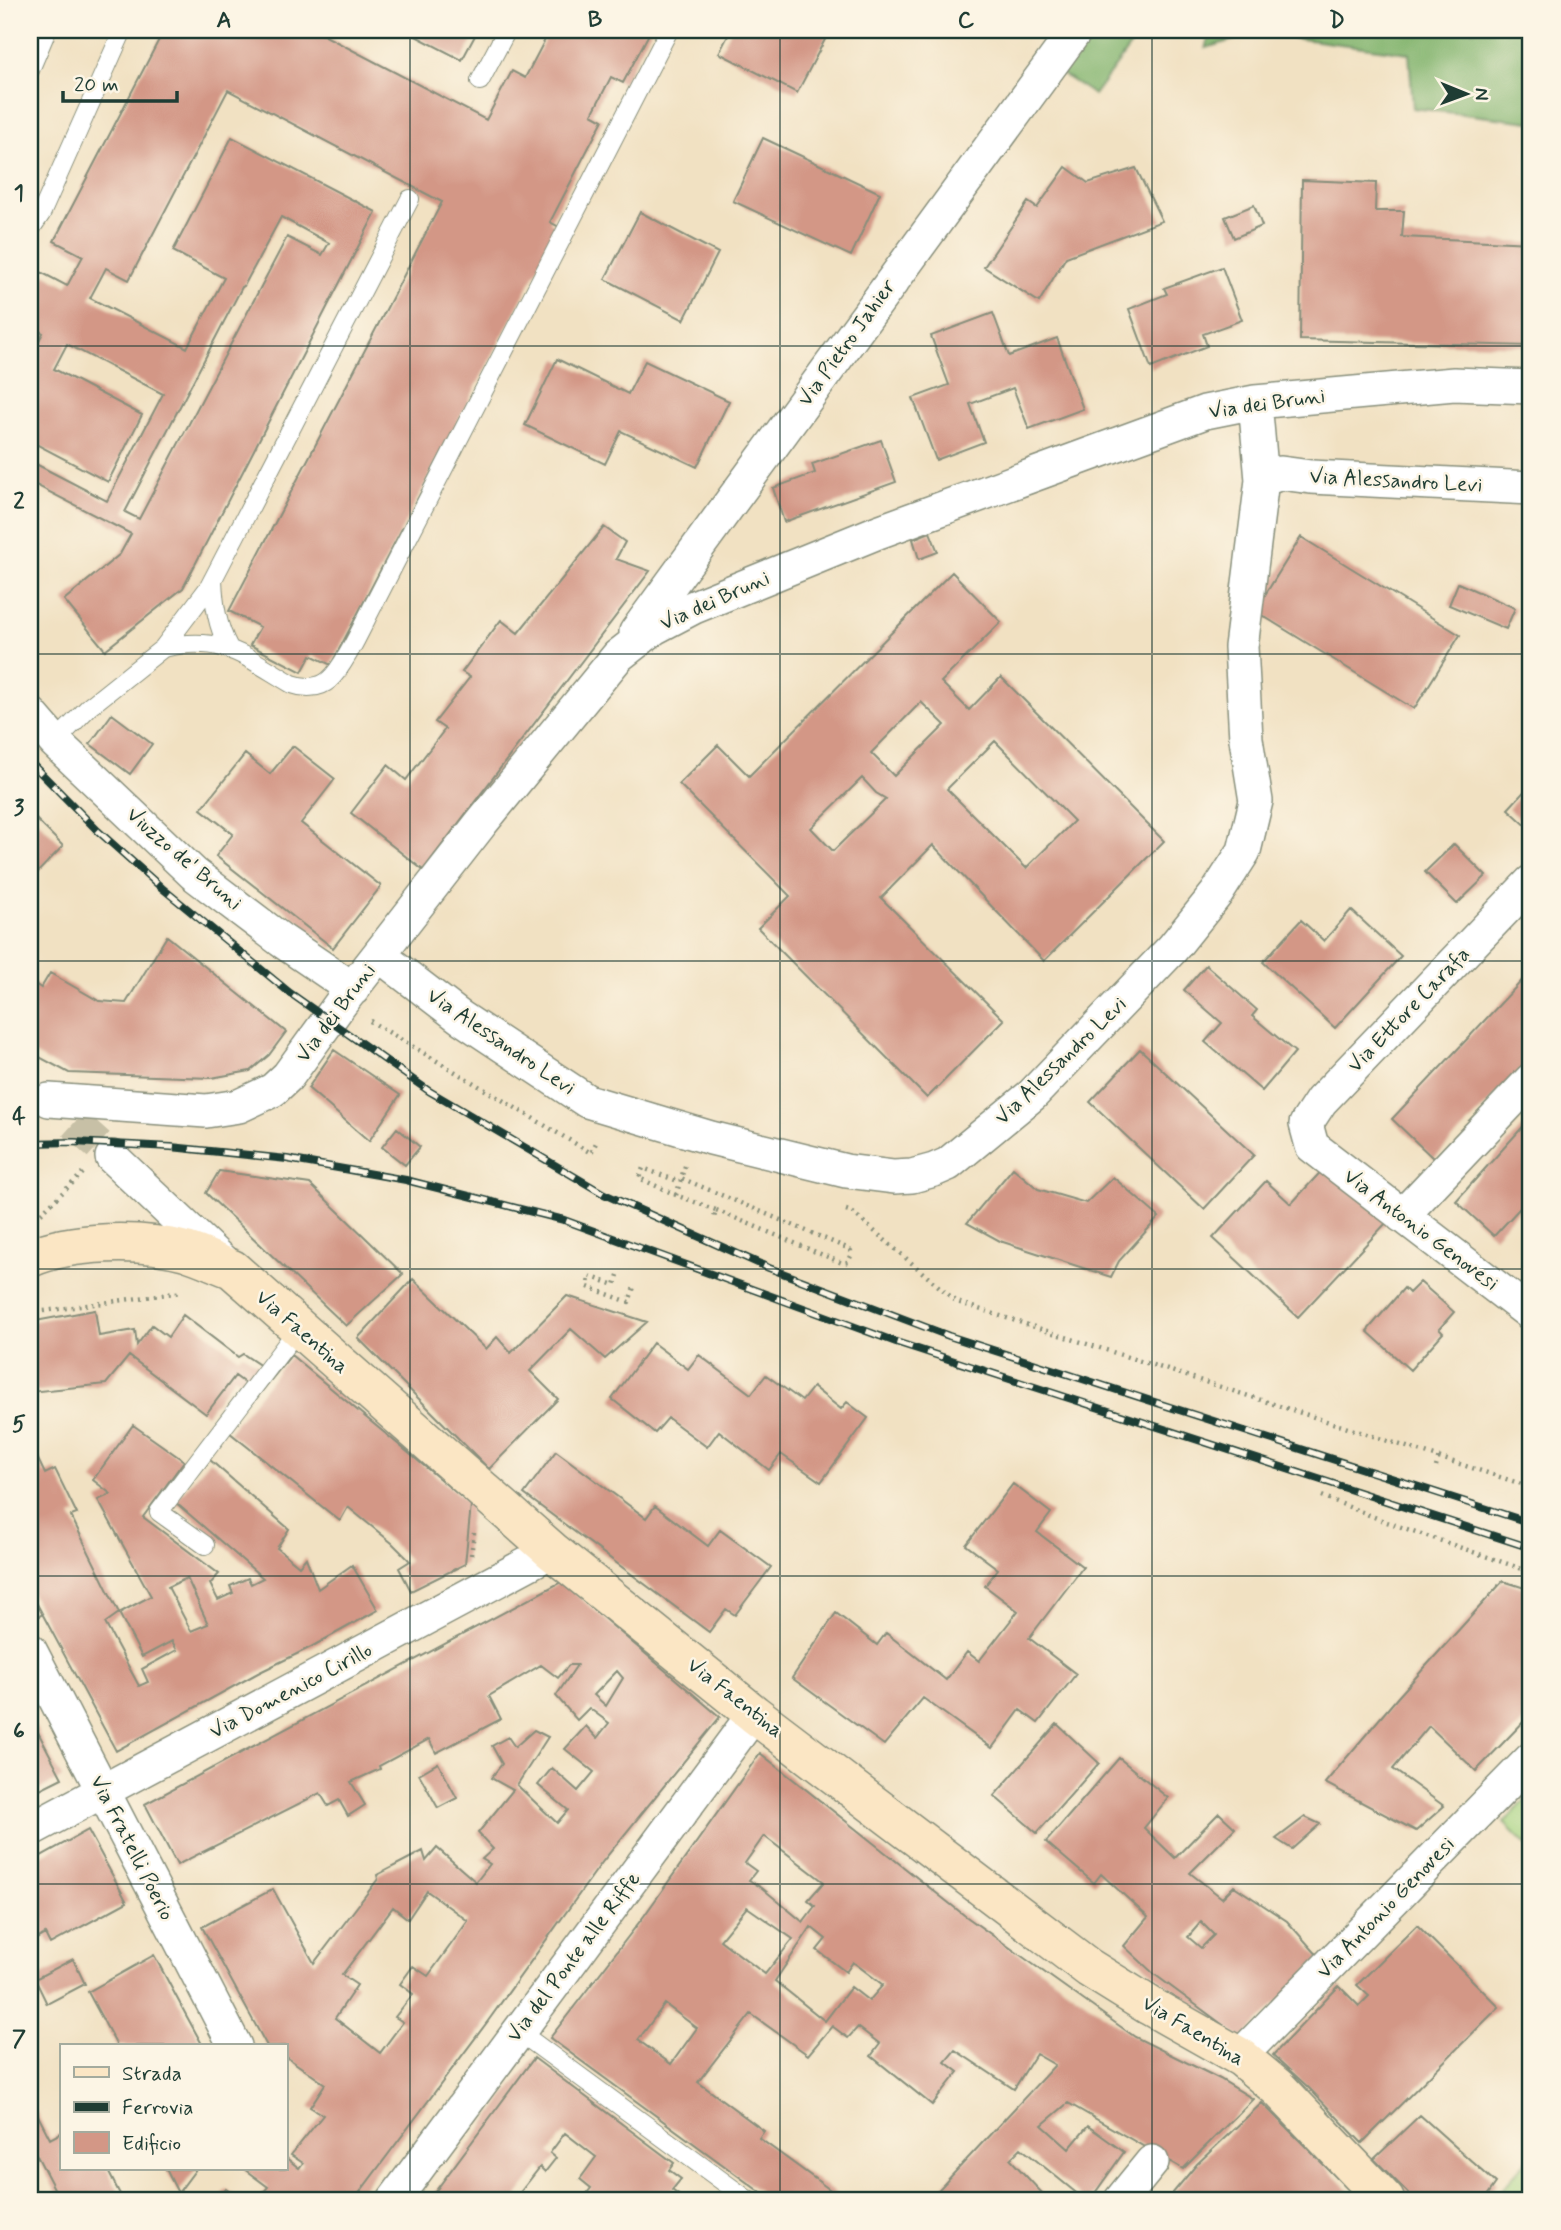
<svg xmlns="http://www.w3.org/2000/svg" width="1561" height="2230" viewBox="0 0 1561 2230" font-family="Mynerve,sans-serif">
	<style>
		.green { fill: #a6d381; stroke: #62885a; stroke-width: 2 }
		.forest { fill: #84b56f; stroke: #527952; stroke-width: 2 }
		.building { fill: #d39786; fill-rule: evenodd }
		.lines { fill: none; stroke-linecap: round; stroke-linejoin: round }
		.street-tunnel { stroke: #c7c0a6; stroke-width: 33; stroke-dasharray: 33 17; stroke-linecap: butt }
		.lane-casing { stroke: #888f7b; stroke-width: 20 }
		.street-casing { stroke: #888f7b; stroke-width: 36 }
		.secondary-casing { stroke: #888f7b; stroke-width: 41 }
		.path { stroke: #888f7b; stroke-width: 4.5; stroke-dasharray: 2 5; stroke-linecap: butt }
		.lane { stroke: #fff; stroke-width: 18 }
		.street { stroke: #fff; stroke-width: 33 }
		.secondary { stroke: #fbe6c4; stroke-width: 38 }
		.rail-casing { stroke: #1f3d34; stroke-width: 8 }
		.rail { stroke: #fcf5e5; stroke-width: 5; stroke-dasharray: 16; stroke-linecap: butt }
		.grid { fill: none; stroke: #1f3d34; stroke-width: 2; stroke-opacity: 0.55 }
		.labels { text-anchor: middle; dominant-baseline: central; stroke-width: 5; stroke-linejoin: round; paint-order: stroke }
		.street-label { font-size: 21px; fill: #1f3d34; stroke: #fcf5e5 }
		.neatline { fill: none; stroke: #1f3d34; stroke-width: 2.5 }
		.grid-label { font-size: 23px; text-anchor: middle; font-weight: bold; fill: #1f3d34 }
	</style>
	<rect width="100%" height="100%" fill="#fcf5e5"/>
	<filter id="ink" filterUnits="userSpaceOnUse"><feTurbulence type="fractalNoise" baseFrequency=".0143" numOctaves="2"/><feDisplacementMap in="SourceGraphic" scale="14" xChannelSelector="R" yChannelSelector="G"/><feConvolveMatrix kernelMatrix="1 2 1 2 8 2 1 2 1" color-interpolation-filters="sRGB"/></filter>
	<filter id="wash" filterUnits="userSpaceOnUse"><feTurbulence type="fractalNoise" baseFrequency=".00686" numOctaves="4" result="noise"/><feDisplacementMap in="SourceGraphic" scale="28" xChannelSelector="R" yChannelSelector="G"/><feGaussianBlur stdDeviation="1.57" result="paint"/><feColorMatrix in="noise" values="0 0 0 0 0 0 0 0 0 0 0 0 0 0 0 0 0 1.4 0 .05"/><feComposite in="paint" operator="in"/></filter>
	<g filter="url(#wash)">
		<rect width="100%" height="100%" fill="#f1e1c2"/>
		<path class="green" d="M 1531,1794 L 1531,1850 L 1504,1823 Z
			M 1531,2155 L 1531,2200 L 1496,2200 L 1513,2175 Z"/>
		<path class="forest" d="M 1093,30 L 1142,30 L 1094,95 L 1059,72 Z
			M 1211,30 L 1531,30 L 1531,122 L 1413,108 L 1409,53 L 1256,33 L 1206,48 Z"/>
		<g id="blocks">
			<path class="building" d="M 164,30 L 314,30 L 486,120 L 512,71 L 525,78 L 549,32 L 546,30 L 651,30 L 623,83 L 611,77 L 592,114 L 603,120 L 550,222 L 559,227 L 331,665 L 311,655 L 302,672 L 250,645 L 260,627 L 229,611 L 442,202 L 228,90 L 129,280 L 106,268 L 90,298 L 187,348 L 224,278 L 173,251 L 232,137 L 376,212 L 183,588 L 105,650 L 64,600 L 120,554 L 131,534 L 30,482 L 30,461 L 107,501 L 163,394 L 67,344 L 54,369 L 142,415 L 108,482 L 30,441 L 30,358 L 43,333 L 30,326 L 30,275 L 33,268 L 67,286 L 83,256 L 54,241 ZM 281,217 L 329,243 L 322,255 L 287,237 L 139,519 L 125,512 L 242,287 L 244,286 Z
				M 404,30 L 478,30 L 462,60 Z
				M 731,30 L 830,30 L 797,93 L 719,53 Z
				M 763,138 L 880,193 L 851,256 L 733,201 Z
				M 1066,167 L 1088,183 L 1136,168 L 1162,221 L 1066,257 L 1039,302 L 984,267 L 1028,202 L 1037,208 Z
				M 1302,180 L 1376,183 L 1375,211 L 1404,211 L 1402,237 L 1531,243 L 1531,346 L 1300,340 Z
				M 1254,205 L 1262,226 L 1234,238 L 1225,217 Z
				M 640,212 L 718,253 L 684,320 L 605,279 Z
				M 1222,267 L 1242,320 L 1203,334 L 1207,346 L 1151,368 L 1129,309 L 1167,294 L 1164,288 Z
				M 993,313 L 1009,356 L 1057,338 L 1083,409 L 1029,429 L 1013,388 L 970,404 L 984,442 L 936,460 L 913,398 L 949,385 L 931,336 Z
				M 557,359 L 628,394 L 645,361 L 729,401 L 697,467 L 621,431 L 605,464 L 525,425 Z
				M 881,440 L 896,482 L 784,522 L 773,488 L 815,473 L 812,464 Z
				M 604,527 L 625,542 L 616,559 L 650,571 L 423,870 L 351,813 L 388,765 L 406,780 L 445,729 L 435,722 L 470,677 L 462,672 L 501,620 L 518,633 Z
				M 930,532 L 938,552 L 919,559 L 913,539 Z
				M 1301,537 L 1460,635 L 1414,709 L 1255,611 Z
				M 952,572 L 1001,622 L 941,682 L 969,710 L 1001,677 L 1164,841 L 1044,961 L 933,845 L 881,898 L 1004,1020 L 927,1098 L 758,928 L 790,896 L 679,784 L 718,745 L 749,776 ZM 921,702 L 945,725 L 894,776 L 871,753 ZM 995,741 L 1074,821 L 1026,868 L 947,789 ZM 862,778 L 876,793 L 886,799 L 833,851 L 811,828 Z
				M 1458,583 L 1515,608 L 1506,629 L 1449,605 Z
				M 112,714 L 152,744 L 130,774 L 90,744 Z
				M 293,746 L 335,779 L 301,823 L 381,886 L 333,948 L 216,856 L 233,834 L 201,809 L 245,754 L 270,774 Z
				M 1531,784 L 1531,830 L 1508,809 Z
				M 30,813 L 63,846 L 30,880 Z
				M 1454,844 L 1486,876 L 1457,904 L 1425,872 Z
				M 1351,910 L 1401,956 L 1335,1028 L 1263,962 L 1301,920 L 1324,941 Z
				M 167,936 L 286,1032 L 269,1055 L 250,1071 L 211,1078 L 69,1073 L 34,1054 L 30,1062 L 30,981 L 41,988 L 50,973 L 99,1001 L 126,1003 Z
				M 1206,965 L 1257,1010 L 1252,1016 L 1295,1052 L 1262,1091 L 1205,1042 L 1222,1023 L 1184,990 Z
				M 1531,971 L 1531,1059 L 1434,1159 L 1392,1119 Z
				M 1140,1049 L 1254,1155 L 1204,1209 L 1090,1102 Z
				M 334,1050 L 400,1095 L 369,1141 L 308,1088 Z
				M 1528,1121 L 1531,1124 L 1531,1196 L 1494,1236 L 1456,1201 Z
				M 397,1128 L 420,1147 L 405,1165 L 382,1147 Z
				M 1327,1165 L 1387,1222 L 1298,1317 L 1213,1238 L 1266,1181 L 1291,1204 Z
				M 1013,1168 L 1038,1189 L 1086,1203 L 1113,1177 L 1159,1217 L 1119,1261 L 1111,1277 L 1000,1241 L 967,1223 Z
				M 219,1171 L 310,1184 L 403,1274 L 346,1326 L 206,1193 Z
				M 413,1279 L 486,1349 L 497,1337 L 511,1353 L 567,1296 L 647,1322 L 605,1359 L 571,1329 L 530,1371 L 558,1399 L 489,1469 L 358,1338 Z
				M 1420,1282 L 1454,1312 L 1439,1329 L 1443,1333 L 1410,1370 L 1367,1331 L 1404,1288 L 1409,1293 Z
				M 95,1310 L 99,1336 L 135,1330 L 137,1345 L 152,1325 L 168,1337 L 183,1315 L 238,1357 L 243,1354 L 261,1366 L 246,1384 L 235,1376 L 206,1414 L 129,1356 L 106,1384 L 30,1392 L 30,1322 Z
				M 653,1343 L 688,1369 L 699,1355 L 751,1394 L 766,1375 L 802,1401 L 813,1387 L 841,1409 L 847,1402 L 868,1418 L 821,1482 L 781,1454 L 769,1470 L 719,1431 L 707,1447 L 668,1418 L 655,1433 L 612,1399 Z
				M 291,1355 L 471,1505 L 465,1564 L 411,1591 L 399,1568 L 410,1561 L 392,1543 L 348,1507 L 340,1521 L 229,1432 Z
				M 133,1425 L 184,1461 L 143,1517 L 219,1574 L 210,1584 L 218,1600 L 233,1593 L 230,1586 L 248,1578 L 251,1584 L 263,1578 L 175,1502 L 210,1460 L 289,1529 L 277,1548 L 299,1566 L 306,1558 L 318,1589 L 352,1565 L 378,1610 L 311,1647 L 258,1673 L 116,1751 L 30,1591 L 30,1456 L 35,1453 L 45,1474 L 55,1469 L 77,1514 L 71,1516 L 119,1613 L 105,1623 L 139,1686 L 148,1682 L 142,1669 L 177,1650 L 172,1641 L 142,1657 L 119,1613 L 151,1596 L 98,1500 L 111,1494 L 93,1480 ZM 187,1578 L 208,1624 L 191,1631 L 168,1587 Z
				M 556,1451 L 646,1518 L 655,1506 L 708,1546 L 720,1530 L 771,1567 L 735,1615 L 726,1609 L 709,1632 L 524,1494 Z
				M 1013,1484 L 1051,1513 L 1037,1532 L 1083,1567 L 1029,1638 L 1076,1674 L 1038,1723 L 1020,1710 L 992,1748 L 923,1698 L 884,1745 L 792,1678 L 836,1613 L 877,1645 L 886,1633 L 946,1680 L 967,1652 L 979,1661 L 1018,1611 L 985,1586 L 998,1569 L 966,1545 Z
				M 1503,1581 L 1531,1590 L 1531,1714 L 1476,1771 L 1429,1726 L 1393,1769 L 1444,1806 L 1416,1831 L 1325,1783 L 1398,1697 Z
				M 561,1582 L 720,1717 L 603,1861 L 488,2021 L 354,2200 L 257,2200 L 268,2187 L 244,2169 L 285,2169 L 285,2157 L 299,2168 L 303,2163 L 291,2155 L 323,2115 L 310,2107 L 325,2084 L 285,2056 L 285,2046 L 267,2046 L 202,1927 L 273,1889 L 314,1963 L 378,1879 L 377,1875 L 423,1851 L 426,1861 L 437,1848 L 476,1882 L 490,1864 L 482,1859 L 493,1849 L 478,1833 L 513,1790 L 491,1778 L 502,1764 L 492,1746 L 508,1737 L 515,1747 L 534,1730 L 548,1737 L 517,1785 L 557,1823 L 568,1810 L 538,1785 L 552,1768 L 578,1791 L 594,1772 L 565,1749 L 586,1726 L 597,1738 L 609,1723 L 589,1708 L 577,1720 L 556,1696 L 577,1665 L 569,1665 L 558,1678 L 541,1665 L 489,1696 L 501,1719 L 436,1753 L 429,1739 L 379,1766 L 380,1769 L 351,1782 L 365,1805 L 348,1816 L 339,1800 L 328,1806 L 320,1793 L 177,1865 L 145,1804 ZM 617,1671 L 623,1678 L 606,1706 L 594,1695 ZM 427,1891 L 468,1921 L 428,1976 L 413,1966 L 400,1984 L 413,1994 L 395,2017 L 403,2022 L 380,2053 L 335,2018 L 357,1985 L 342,1975 L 393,1907 L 408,1919 Z
				M 30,1717 L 62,1778 L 30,1794 Z
				M 1057,1724 L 1099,1763 L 1037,1833 L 994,1796 Z
				M 760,1753 L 964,1915 L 1135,2037 L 1220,2079 L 1253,2099 L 1183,2169 L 1068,2103 L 1042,2125 L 1069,2149 L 1088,2126 L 1124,2152 L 1090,2200 L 1085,2200 L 1021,2148 L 1010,2159 L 1042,2193 L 1035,2200 L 929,2200 L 1055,2065 L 1036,2054 L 1014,2089 L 955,2050 L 945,2062 L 958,2072 L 932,2105 L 871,2056 L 880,2044 L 858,2027 L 848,2038 L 832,2026 L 808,2055 L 751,2014 L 698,2082 L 764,2131 L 759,2138 L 844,2200 L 771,2200 L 550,2038 L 644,1916 ZM 764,1836 L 824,1882 L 808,1900 L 815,1906 L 803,1922 L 762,1888 L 749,1880 L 756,1871 L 745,1863 ZM 747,1907 L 793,1939 L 765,1974 L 720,1940 ZM 811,1927 L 826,1939 L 817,1950 L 846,1972 L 853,1962 L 883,1985 L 869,2001 L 851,1987 L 825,2021 L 775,1981 ZM 665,2004 L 697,2028 L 671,2064 L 638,2040 Z
				M 1119,1758 L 1168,1798 L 1144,1828 L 1175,1858 L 1219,1813 L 1235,1828 L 1190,1873 L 1222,1898 L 1234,1886 L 1287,1921 L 1320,1958 L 1242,2039 L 1154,1974 L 1124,1946 L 1148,1917 L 1101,1874 L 1094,1883 L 1046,1842 ZM 1201,1922 L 1214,1935 L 1201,1948 L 1188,1937 Z
				M 438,1763 L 457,1798 L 438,1808 L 419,1774 Z
				M 1305,1817 L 1320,1824 L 1292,1849 L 1276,1839 Z
				M 88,1830 L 127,1902 L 50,1944 L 45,1934 L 30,1943 L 30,1862 Z
				M 1417,1925 L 1499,2007 L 1362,2143 L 1309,2088 L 1273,2055 L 1339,1986 L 1359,2006 L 1369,1996 L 1357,1985 Z
				M 154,1955 L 186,2015 L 203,2046 L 117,2046 L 88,1992 Z
				M 73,1959 L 85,1984 L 47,2004 L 35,1979 Z
				M 534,2058 L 674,2163 L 669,2170 L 681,2179 L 672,2190 L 685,2200 L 582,2200 L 591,2188 L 580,2179 L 596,2157 L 565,2133 L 550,2153 L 556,2158 L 545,2172 L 540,2167 L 514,2200 L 429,2200 Z
				M 30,2100 L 50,2139 L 61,2133 L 61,2169 L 107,2169 L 123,2200 L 60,2200 L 33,2148 L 30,2150 Z
				M 1262,2103 L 1359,2200 L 1167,2200 L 1197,2164 Z
				M 1420,2115 L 1496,2183 L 1484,2200 L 1415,2200 L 1374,2159 Z
				M 166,2169 L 196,2169 L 178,2193 Z
				M 226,2189 L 241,2200 L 218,2200 Z"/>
		</g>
	</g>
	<g filter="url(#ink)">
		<use href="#blocks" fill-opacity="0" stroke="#888f7b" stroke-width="2"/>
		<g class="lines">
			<path class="street-tunnel" d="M 74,1123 L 112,1157"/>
			<defs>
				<path id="lane" d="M 30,70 L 47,30
					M 480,81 L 507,30
					M 30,230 L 41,214 L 123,30
					M 213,579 C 214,604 217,626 229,648
					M 163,648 C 222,634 244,656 292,684 C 303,688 319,689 329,680 C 345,666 364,622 375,602 L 669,30
					M 55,742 L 89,707 L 163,648 L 209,587 L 410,199
					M 205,1545 L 159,1512 L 298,1329
					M 518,2031 L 748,2200"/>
				<path id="street" d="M 1255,402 L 1262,480
					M 636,632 L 1076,30
					M 30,713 L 55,742 L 194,874 L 281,940 L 353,989
					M 1531,882 L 1321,1101 L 1306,1124 L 1312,1146 L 1531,1314
					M 379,955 L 460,1017 L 587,1101 L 711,1138 L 846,1171 L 894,1177 L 912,1176 L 934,1170 L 948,1164 L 1032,1095 L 1172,949 L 1217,893 L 1244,851 L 1256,801 L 1246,739 L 1241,647 L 1262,480 L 1281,473 L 1311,477 L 1531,488
					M 49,1100 L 206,1111 L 239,1106 L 273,1090 L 288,1076 L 341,1003 L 482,822 L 618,656 L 654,628 L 694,607 L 878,532 L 1205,412 L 1255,402 L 1454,384 L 1531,387
					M 112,1157 L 225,1264
					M 1402,1216 L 1531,1080
					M 30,1650 L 235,2046
					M 30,1830 L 552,1551
					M 1242,2058 L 1251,2045 L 1531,1759
					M 394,2200 L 754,1714
					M 1121,2200 L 1152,2162"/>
				<path id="secondary" d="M 30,1258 C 71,1240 142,1239 186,1251 C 202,1256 216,1263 232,1269 L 552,1551 L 754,1714 L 1089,1968 L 1150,2006 L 1242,2058 L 1278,2088 L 1385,2200"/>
			</defs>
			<use href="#lane" class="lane-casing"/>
			<use href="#street" class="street-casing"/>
			<use href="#secondary" class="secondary-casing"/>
			<path class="path" d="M 370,1021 L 591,1153 L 597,1141
				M 30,1062 L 39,1067
				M 685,1166 L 681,1178 L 847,1248 L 851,1251 L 851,1256 L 848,1262 L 842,1263 L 716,1210 L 714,1218
				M 681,1180 L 676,1195 L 716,1210
				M 676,1195 L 639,1178 L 643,1168 L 680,1182
				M 846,1210 L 852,1212 L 957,1302 L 1531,1487
				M 41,1213 L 83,1173
				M 618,1275 L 615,1285 L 589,1276 L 588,1287 L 629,1302 L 634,1287
				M 30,1313 L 182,1292
				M 1436,1467 L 1439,1456
				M 1322,1496 L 1384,1521 L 1531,1572
				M 471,1555 L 474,1533
				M 30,1596 L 41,1617"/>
			<use href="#lane" class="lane"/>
			<use href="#street" class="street"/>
			<use href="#secondary" class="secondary"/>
			<defs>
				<path id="rail" d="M 30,762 L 98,831 L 162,888 L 290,993 L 429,1091 L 604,1194 L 769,1268 L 949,1336 L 1531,1523
					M 30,1143 L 74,1142 L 171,1147 L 287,1159 L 406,1180 L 564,1220 L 896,1342 L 1531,1548"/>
			</defs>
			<use href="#rail" class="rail-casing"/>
			<use href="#rail" class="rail"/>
		</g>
	</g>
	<path class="grid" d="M 410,30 L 410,2200M 780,30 L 780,2200M 1152,30 L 1152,2200M 30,346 L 1531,346M 30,654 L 1531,654M 30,961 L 1531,961M 30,1269 L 1531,1269M 30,1576 L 1531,1576M 30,1884 L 1531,1884"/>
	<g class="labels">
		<g class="street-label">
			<text transform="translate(847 343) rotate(-54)">Via Pietro Jahier</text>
			<text transform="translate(1267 404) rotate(-8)">Via dei Bruni</text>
			<text transform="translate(1396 481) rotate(3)">Via Alessandro Levi</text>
			<text transform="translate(715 601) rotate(-24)">Via dei Bruni</text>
			<text transform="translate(184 859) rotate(41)">Viuzzo de' Bruni</text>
			<text transform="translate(1409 1010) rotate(-46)">Via Ettore Carafa</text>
			<text transform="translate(336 1013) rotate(-53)">Via dei Bruni</text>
			<text transform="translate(501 1042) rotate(34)">Via Alessandro Levi</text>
			<text transform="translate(1061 1061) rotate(-44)">Via Alessandro Levi</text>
			<text transform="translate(1421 1230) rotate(37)">Via Antonio Genovesi</text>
			<text transform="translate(302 1332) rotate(41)">Via Faentina</text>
			<text transform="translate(291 1691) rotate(-28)">Via Domenico Cirillo</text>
			<text transform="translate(735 1698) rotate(38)">Via Faentina</text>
			<text transform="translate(132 1848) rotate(63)">Via Fratelli Poerio</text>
			<text transform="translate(1386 1908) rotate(-46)">Via Antonio Genovesi</text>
			<text transform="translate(574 1957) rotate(-53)">Via del Ponte alle Riffe</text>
			<text transform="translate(1193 2031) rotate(31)">Via Faentina</text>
		</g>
	</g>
	<rect width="1561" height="2230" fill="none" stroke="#fcf5e5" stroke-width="77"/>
	<rect x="60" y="2044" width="228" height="126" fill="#fcf5e5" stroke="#a4ab9e" stroke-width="2"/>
	<rect x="74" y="2067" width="35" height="10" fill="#fbe6c4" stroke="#a4ab9e" stroke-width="2"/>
	<text x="122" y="2080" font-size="21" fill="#1f3d34">Strada</text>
	<rect x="74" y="2102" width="35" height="10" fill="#1f3d34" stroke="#a4ab9e" stroke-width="2"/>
	<text x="122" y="2114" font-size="21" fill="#1f3d34">Ferrovia</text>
	<rect x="74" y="2132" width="35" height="21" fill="#d39786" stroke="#a4ab9e" stroke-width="2"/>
	<text x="122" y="2150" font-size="21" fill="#1f3d34">Edificio</text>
	<g transform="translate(1466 94) rotate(91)" stroke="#fcf5e5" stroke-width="5" paint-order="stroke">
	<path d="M0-5L12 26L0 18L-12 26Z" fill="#1f3d34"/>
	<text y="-10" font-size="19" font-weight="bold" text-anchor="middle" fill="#1f3d34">N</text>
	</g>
	<path d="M63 91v10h114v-10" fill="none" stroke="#1f3d34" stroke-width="3.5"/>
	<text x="74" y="91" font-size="21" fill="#1f3d34" stroke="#fcf5e5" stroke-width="5" paint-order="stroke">20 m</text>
	<rect x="38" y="38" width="1484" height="2154" class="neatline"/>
	<g class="grid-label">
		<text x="224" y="27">A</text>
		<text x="595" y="27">B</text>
		<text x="966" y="27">C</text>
		<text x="1337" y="27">D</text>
		<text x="19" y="200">1</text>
		<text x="19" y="508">2</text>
		<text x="19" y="815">3</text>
		<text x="19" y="1123">4</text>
		<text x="19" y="1431">5</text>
		<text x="19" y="1738">6</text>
		<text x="19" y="2046">7</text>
	</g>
</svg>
